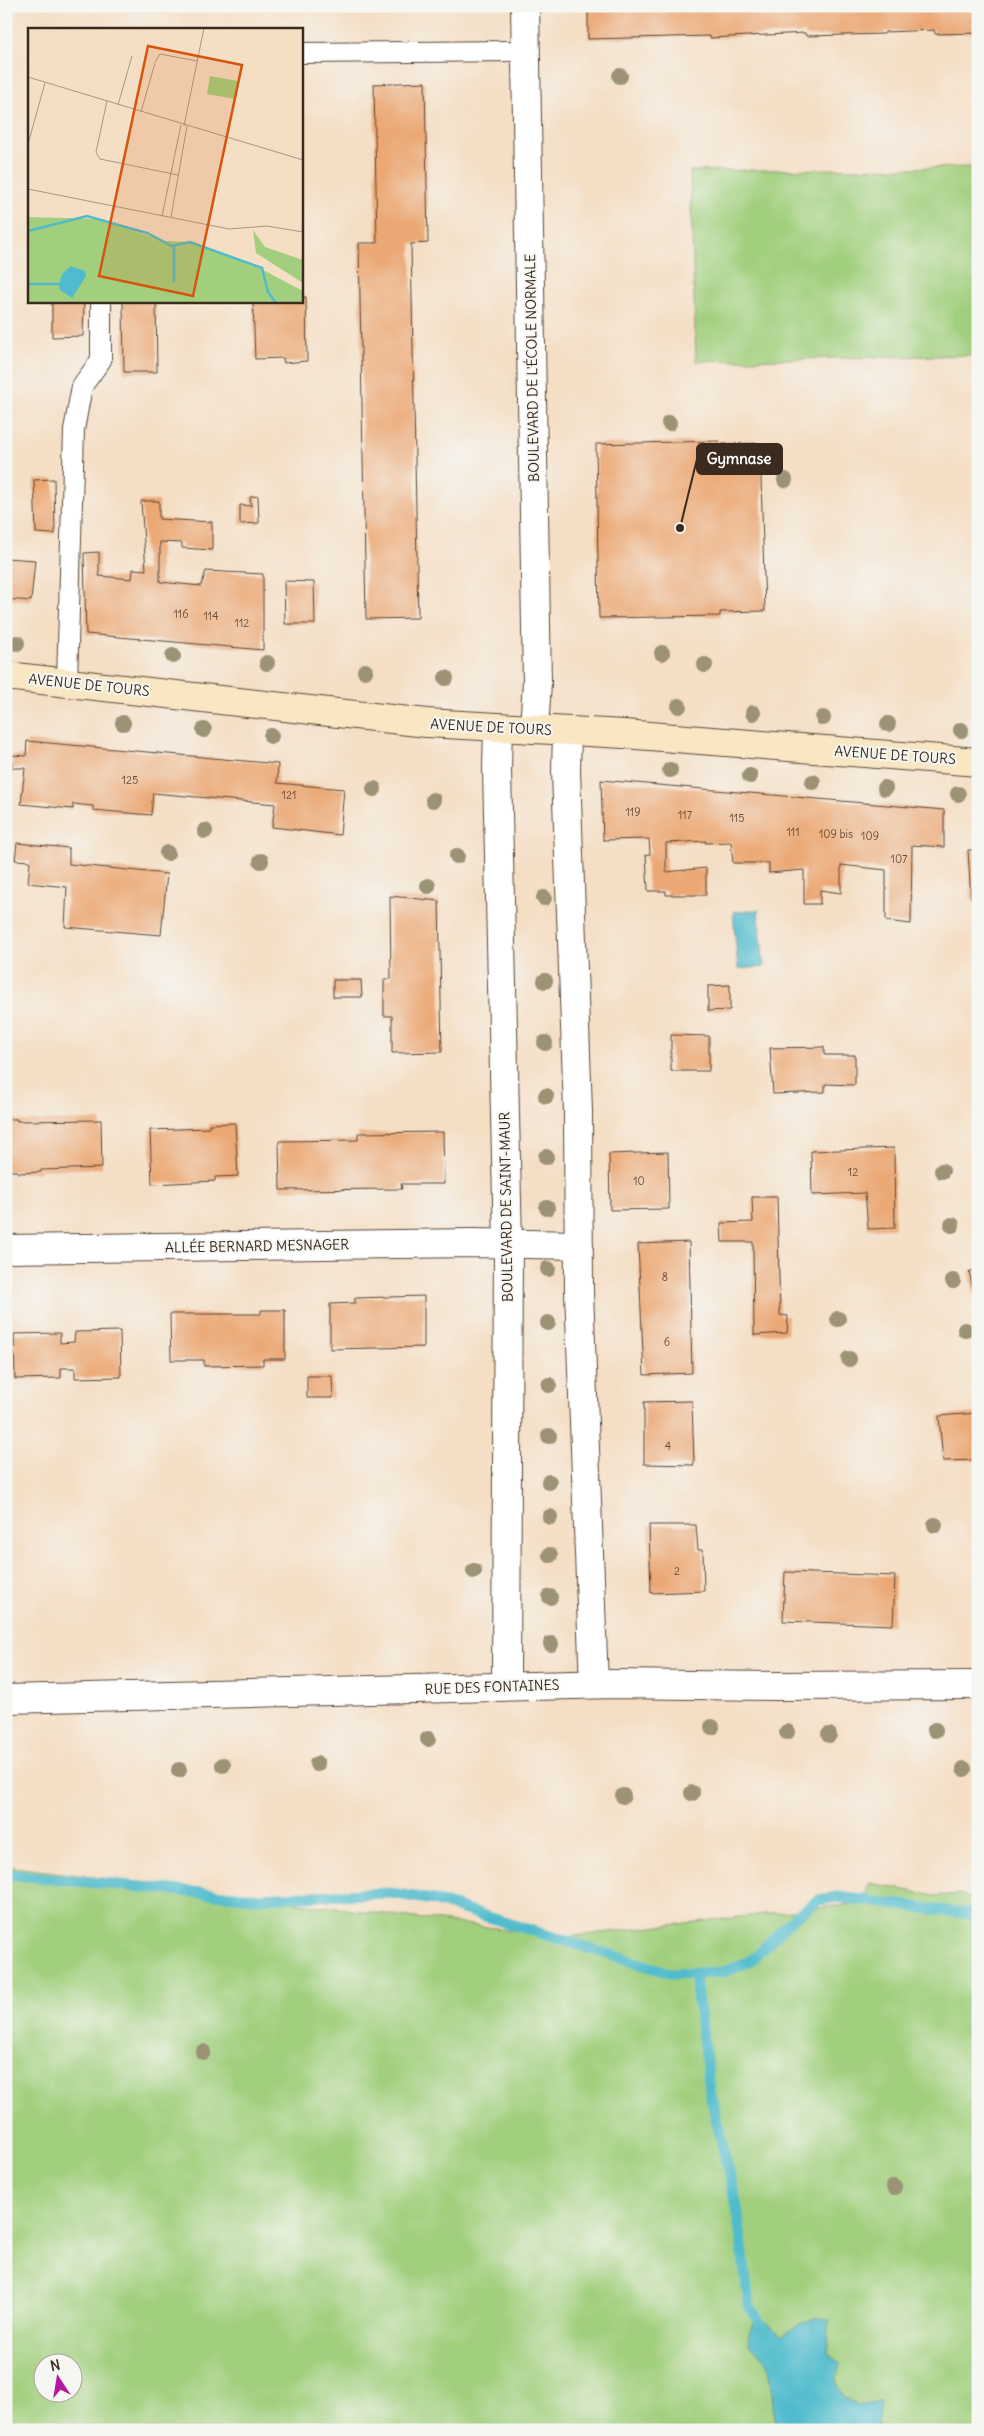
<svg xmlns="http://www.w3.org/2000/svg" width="984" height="2436" viewBox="0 0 984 2436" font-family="Delius,sans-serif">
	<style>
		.green { fill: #a1cf7d; stroke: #6e7c4e; fill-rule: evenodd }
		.water { fill: #50bbcc; stroke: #467275 }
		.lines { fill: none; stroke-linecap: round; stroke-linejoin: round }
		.stream { stroke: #50bbcc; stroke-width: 11 }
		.building { fill: #eba875 }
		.service-casing { stroke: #574537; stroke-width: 22 }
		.minor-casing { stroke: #574537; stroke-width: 30 }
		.tertiary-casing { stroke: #574537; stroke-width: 30 }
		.secondary-casing { stroke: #574537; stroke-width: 30 }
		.service { stroke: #fff; stroke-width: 20 }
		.minor { stroke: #fff; stroke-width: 28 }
		.tertiary { stroke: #fff; stroke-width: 28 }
		.secondary { stroke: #f9e7c3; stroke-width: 28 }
		.tree { fill: #9c9276 }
		.labels { text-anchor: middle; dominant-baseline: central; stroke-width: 4; stroke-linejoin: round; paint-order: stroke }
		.number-label { font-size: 11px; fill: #674a34 }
		.street-label { font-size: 14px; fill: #3b2a1e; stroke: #f6f6f2 }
		.inset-river { fill: none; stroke: #50bbcc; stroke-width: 2.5 }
		.inset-road { fill: none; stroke: #aa9682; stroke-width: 1 }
		.view { fill: #d7540e; fill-opacity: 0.15; stroke: #d7540e; stroke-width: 2.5 }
		.inset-edge { fill: none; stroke: #3b2a1e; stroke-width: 2.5 }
		.leader { fill: none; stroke: #3b2a1e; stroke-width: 2 }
		.callout-dot { fill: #3b2a1e; stroke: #f6f6f2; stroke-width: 2 }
		.callout { fill: #3b2a1e; stroke: #3b2a1e; stroke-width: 2 }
		.callout-label { font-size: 15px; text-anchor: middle; font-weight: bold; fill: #fff }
	</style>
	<rect width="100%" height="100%" fill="#f6f6f2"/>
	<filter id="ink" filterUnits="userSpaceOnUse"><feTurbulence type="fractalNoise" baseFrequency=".02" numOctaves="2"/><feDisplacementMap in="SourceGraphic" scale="10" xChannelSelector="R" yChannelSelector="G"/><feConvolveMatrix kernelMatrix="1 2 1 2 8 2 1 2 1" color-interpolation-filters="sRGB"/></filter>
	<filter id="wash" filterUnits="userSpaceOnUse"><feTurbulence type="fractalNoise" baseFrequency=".0096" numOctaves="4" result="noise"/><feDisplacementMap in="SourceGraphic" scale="20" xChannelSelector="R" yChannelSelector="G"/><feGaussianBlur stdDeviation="1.12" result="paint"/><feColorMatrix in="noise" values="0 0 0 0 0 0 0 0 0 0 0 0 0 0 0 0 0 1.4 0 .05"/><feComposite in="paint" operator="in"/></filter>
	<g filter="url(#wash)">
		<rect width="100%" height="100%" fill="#f4dec4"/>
		<path class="green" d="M 978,167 L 978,355 L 696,361 L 690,171 Z
			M 6,1866 L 566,1937 L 861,1903 L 870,1883 L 935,1896 L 959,1894 L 978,1901 L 978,2430 L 6,2430 ZM 42,2364 L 72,2364 L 72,2394 L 42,2394 Z"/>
		<path class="water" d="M 758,910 L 764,967 L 738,969 L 733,912 Z
			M 817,2318 L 830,2319 L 827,2353 L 840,2363 L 836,2381 L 844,2397 L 858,2406 L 880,2402 L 877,2423 L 881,2430 L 779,2430 C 769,2408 775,2380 767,2364 C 758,2347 740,2349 753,2324 L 765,2321 L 782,2336 L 800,2324 Z"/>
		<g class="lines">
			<path class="stream" d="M 6,1874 L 255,1898 L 390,1893 L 433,1900 L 673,1974 L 724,1972 L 752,1960 L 792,1919 L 819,1900 L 838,1897 L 978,1915
				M 694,1973 L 711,2097 L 737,2207 L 749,2305 L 767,2334"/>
		</g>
		<g id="blocks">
			<path class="building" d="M 588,6 L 978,6 L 978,33 L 935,34 L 934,30 L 885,32 L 884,34 L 806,36 L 805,33 L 710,38 L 710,36 L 588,39 Z
				M 425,82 L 428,243 L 411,244 L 418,618 L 366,619 L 359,243 L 377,243 L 374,84 Z
				M 301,297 L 306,297 L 307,361 L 284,363 L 283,358 L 255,359 L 253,301 L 301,301 Z
				M 52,301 L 84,301 L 83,336 L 52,337 Z
				M 123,301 L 156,301 L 157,372 L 124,372 Z
				M 719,441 L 719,444 L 760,443 L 765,611 L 720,612 L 720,616 L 599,618 L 596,444 Z
				M 54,479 L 55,534 L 36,533 L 34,480 Z
				M 258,496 L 259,523 L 240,524 L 240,505 L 251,506 L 250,497 Z
				M 141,501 L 159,501 L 159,519 L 212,522 L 212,550 L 182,548 L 182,543 L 160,542 L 160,582 L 201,586 L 206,571 L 263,574 L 263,650 L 86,634 L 84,553 L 99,552 L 99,576 L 132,579 L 133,569 L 146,570 Z
				M 6,558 L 35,560 L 31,601 L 6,599 Z
				M 284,581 L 314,582 L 315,624 L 285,624 Z
				M 27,741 L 278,764 L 277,783 L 344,789 L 340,835 L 272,827 L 275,804 L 153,793 L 151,815 L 93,810 L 93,806 L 73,804 L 73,809 L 21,804 L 25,768 L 12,768 L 12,755 L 26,756 Z
				M 601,780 L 944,810 L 944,847 L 912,845 L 911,924 L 886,921 L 886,870 L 841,865 L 841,893 L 820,890 L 820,904 L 804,904 L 804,870 L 769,873 L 769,863 L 733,863 L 731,842 L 705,843 L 706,841 L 666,843 L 666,872 L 706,868 L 706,895 L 666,895 L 666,891 L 648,891 L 646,855 L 650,854 L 649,839 L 603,840 Z
				M 17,843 L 69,848 L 69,864 L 167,874 L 161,935 L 65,927 L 67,887 L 28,883 L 30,861 L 15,860 Z
				M 968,850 L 978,850 L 978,899 L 971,899 Z
				M 390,896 L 439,901 L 442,1052 L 392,1053 L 392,1016 L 384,1016 L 384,979 L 391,979 Z
				M 333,980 L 361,980 L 362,997 L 333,997 Z
				M 730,985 L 730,1010 L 708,1011 L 708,986 Z
				M 671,1035 L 709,1036 L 709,1071 L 671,1071 Z
				M 824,1047 L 824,1055 L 855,1055 L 855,1085 L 825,1084 L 825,1092 L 773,1094 L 770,1048 Z
				M 6,1119 L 17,1119 L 17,1121 L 101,1120 L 102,1168 L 41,1170 L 41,1172 L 18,1173 L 18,1171 L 6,1171 Z
				M 235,1123 L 238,1176 L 215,1177 L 215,1181 L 152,1184 L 150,1130 L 209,1128 L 209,1124 Z
				M 443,1132 L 444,1184 L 401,1184 L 402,1189 L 280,1190 L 279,1141 L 358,1140 L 358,1133 Z
				M 894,1148 L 895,1228 L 868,1229 L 865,1193 L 812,1195 L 811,1151 Z
				M 668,1152 L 669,1209 L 610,1210 L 609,1154 Z
				M 752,1197 L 777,1197 L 780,1315 L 788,1316 L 787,1333 L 754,1335 L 753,1242 L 722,1242 L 721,1223 L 753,1222 Z
				M 689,1242 L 692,1373 L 644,1375 L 638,1244 Z
				M 978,1270 L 978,1310 L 977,1310 L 969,1271 Z
				M 424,1296 L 424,1347 L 330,1349 L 330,1304 L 355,1303 L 355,1298 Z
				M 261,1310 L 285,1310 L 285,1359 L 263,1359 L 263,1365 L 204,1366 L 204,1360 L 171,1360 L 170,1314 L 261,1314 Z
				M 120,1331 L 121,1377 L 75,1378 L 75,1368 L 61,1368 L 61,1378 L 15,1379 L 14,1334 L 60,1333 L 60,1343 L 74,1342 L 75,1332 Z
				M 307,1376 L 332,1376 L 333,1398 L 307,1398 Z
				M 692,1401 L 694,1465 L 644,1464 L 644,1402 Z
				M 978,1413 L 978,1460 L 943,1461 L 939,1416 Z
				M 649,1525 L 696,1525 L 698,1550 L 703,1550 L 704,1591 L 651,1593 Z
				M 785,1572 L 895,1576 L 893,1625 L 783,1621 Z"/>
		</g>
	</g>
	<g filter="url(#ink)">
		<use href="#blocks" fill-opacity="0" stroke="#574537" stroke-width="1"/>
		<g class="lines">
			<defs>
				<path id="service" d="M 301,53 L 526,51
					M 67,682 L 74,430 L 82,386 L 101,360 L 101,301"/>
				<path id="minor" d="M 525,6 L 537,682 L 534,729
					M 498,727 L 497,770 L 508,1244 L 506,1686
					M 567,731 L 566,771 L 578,1111 L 579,1291 L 594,1684
					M 6,1249 L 473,1243 L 579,1245"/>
				<path id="tertiary" d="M 6,1699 L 614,1684 L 775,1686 L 978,1685"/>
				<path id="secondary" d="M 6,676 L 427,723 L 624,734 L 978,762"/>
			</defs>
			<use href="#service" class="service-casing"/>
			<use href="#minor" class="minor-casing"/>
			<use href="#tertiary" class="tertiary-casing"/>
			<use href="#secondary" class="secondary-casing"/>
			<use href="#service" class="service"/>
			<use href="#minor" class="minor"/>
			<use href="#tertiary" class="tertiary"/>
			<use href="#secondary" class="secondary"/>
		</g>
		<g class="tree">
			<circle cx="620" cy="76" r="8"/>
			<circle cx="669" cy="423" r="8"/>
			<circle cx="785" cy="480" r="8"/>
			<circle cx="17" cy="643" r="8"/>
			<circle cx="662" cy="653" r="8"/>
			<circle cx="173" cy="656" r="8"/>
			<circle cx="267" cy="663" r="8"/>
			<circle cx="705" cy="665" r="8"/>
			<circle cx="365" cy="671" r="8"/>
			<circle cx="446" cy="678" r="8"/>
			<circle cx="679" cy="706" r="8"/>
			<circle cx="753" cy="713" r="8"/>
			<circle cx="823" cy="718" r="8"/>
			<circle cx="123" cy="723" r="8"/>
			<circle cx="888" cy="724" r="8"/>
			<circle cx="204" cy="730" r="8"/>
			<circle cx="961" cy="730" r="8"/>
			<circle cx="271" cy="736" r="8"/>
			<circle cx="670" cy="770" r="8"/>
			<circle cx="750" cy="776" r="8"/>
			<circle cx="813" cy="782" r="8"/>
			<circle cx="885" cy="788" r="8"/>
			<circle cx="374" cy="789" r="8"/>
			<circle cx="958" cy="794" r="8"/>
			<circle cx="433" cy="800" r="8"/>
			<circle cx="205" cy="831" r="8"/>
			<circle cx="167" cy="853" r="8"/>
			<circle cx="457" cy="856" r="8"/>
			<circle cx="261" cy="861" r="8"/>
			<circle cx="428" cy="886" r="8"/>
			<circle cx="544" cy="898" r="8"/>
			<circle cx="545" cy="981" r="8"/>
			<circle cx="545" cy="1043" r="8"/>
			<circle cx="546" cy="1096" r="8"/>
			<circle cx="546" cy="1157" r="8"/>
			<circle cx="942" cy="1171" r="8"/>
			<circle cx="547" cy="1208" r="8"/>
			<circle cx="952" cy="1225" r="8"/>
			<circle cx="548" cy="1269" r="8"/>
			<circle cx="953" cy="1281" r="8"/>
			<circle cx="838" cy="1319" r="8"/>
			<circle cx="548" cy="1323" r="8"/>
			<circle cx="965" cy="1330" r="8"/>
			<circle cx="849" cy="1359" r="8"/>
			<circle cx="549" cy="1385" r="8"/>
			<circle cx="549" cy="1436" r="8"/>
			<circle cx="549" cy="1482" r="8"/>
			<circle cx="550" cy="1517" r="8"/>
			<circle cx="935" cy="1525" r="8"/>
			<circle cx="550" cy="1555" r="8"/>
			<circle cx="474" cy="1571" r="8"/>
			<circle cx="550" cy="1597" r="8"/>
			<circle cx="551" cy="1644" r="8"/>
			<circle cx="712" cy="1727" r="8"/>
			<circle cx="935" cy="1730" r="8"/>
			<circle cx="787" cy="1732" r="8"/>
			<circle cx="829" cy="1735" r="8"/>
			<circle cx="428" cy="1739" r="8"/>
			<circle cx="317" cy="1764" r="8"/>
			<circle cx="223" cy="1765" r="8"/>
			<circle cx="964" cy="1769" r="8"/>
			<circle cx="179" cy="1770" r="8"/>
			<circle cx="692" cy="1793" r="8"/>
			<circle cx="623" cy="1796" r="8"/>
			<circle cx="203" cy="2052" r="8"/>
			<circle cx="894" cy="2187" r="8"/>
		</g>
	</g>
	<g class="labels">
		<g class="number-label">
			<text x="181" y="614">116</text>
			<text x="211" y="616">114</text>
			<text x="242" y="623">112</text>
			<text x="130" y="780">125</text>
			<text x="289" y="795">121</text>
			<text x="633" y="812">119</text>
			<text x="685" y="815">117</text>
			<text x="737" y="818">115</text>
			<text x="793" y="832">111</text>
			<text x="836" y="834">109 bis</text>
			<text x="870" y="836">109</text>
			<text x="899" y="859">107</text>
			<text x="853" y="1172">12</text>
			<text x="639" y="1181">10</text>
			<text x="665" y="1277">8</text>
			<text x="667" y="1342">6</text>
			<text x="668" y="1446">4</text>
			<text x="677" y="1571">2</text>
		</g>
		<g class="street-label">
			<text transform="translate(532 368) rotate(-91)">BOULEVARD DE L'ÉCOLE NORMALE</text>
			<text transform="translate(89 685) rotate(6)">AVENUE DE TOURS</text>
			<text transform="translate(491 727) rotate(3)">AVENUE DE TOURS</text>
			<text transform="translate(895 755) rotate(4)">AVENUE DE TOURS</text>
			<text transform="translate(506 1207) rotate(-91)">BOULEVARD DE SAINT-MAUR</text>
			<text transform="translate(257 1246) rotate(-1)">ALLÉE BERNARD MESNAGER</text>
			<text transform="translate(492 1687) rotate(-2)">RUE DES FONTAINES</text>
		</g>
	</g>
	<g transform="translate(28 28)">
		<rect width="275" height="275" fill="#f4dec4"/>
		<path d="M 182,48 L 210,53 L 207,71 L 179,66 ZM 0,189 L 74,191 L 135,213 L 165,214 L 237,243 L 275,263 L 275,275 L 0,275 ZM 225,202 L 237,219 L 275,232 L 275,255 L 228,225 Z" fill="#a1cf7d"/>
		<path d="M 43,238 L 57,243 L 58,248 L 44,270 L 32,262 L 31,258 L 34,246 Z" fill="#50bbcc"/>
		<path class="inset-river" d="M 0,203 L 59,188 L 119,205 L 144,218 L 162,214 L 234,240 L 240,264 L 248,275M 146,254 L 146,219M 0,256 L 32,256"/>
		<path class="inset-road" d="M 127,34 L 132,26 L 169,33M 0,49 L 275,132M 79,73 L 68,124 L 72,131 L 150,147M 90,77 L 104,28M 113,84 L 127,35M 156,98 L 176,0M 0,116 L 17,55M 0,161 L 201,201 L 239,198 L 275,204M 134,188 L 153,97M 143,189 L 159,98"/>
		<path class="view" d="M 120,18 L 214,37 L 165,268 L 71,248 Z"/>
		<rect width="275" height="275" class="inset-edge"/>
	</g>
	<path class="leader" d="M680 528L697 459"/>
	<circle class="callout-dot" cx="680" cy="528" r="5"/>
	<rect class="callout" x="697" y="444" width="85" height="30" rx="5"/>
	<g class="callout-label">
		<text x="739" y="464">Gymnase</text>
	</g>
	<rect width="984" height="2436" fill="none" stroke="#f6f6f2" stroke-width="25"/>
	<g transform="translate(58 2378) rotate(348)"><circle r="24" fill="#f6f6f2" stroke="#aba49d"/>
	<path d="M0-4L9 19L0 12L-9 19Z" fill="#b5179e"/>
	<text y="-8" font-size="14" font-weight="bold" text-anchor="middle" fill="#3b2a1e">N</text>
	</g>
</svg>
